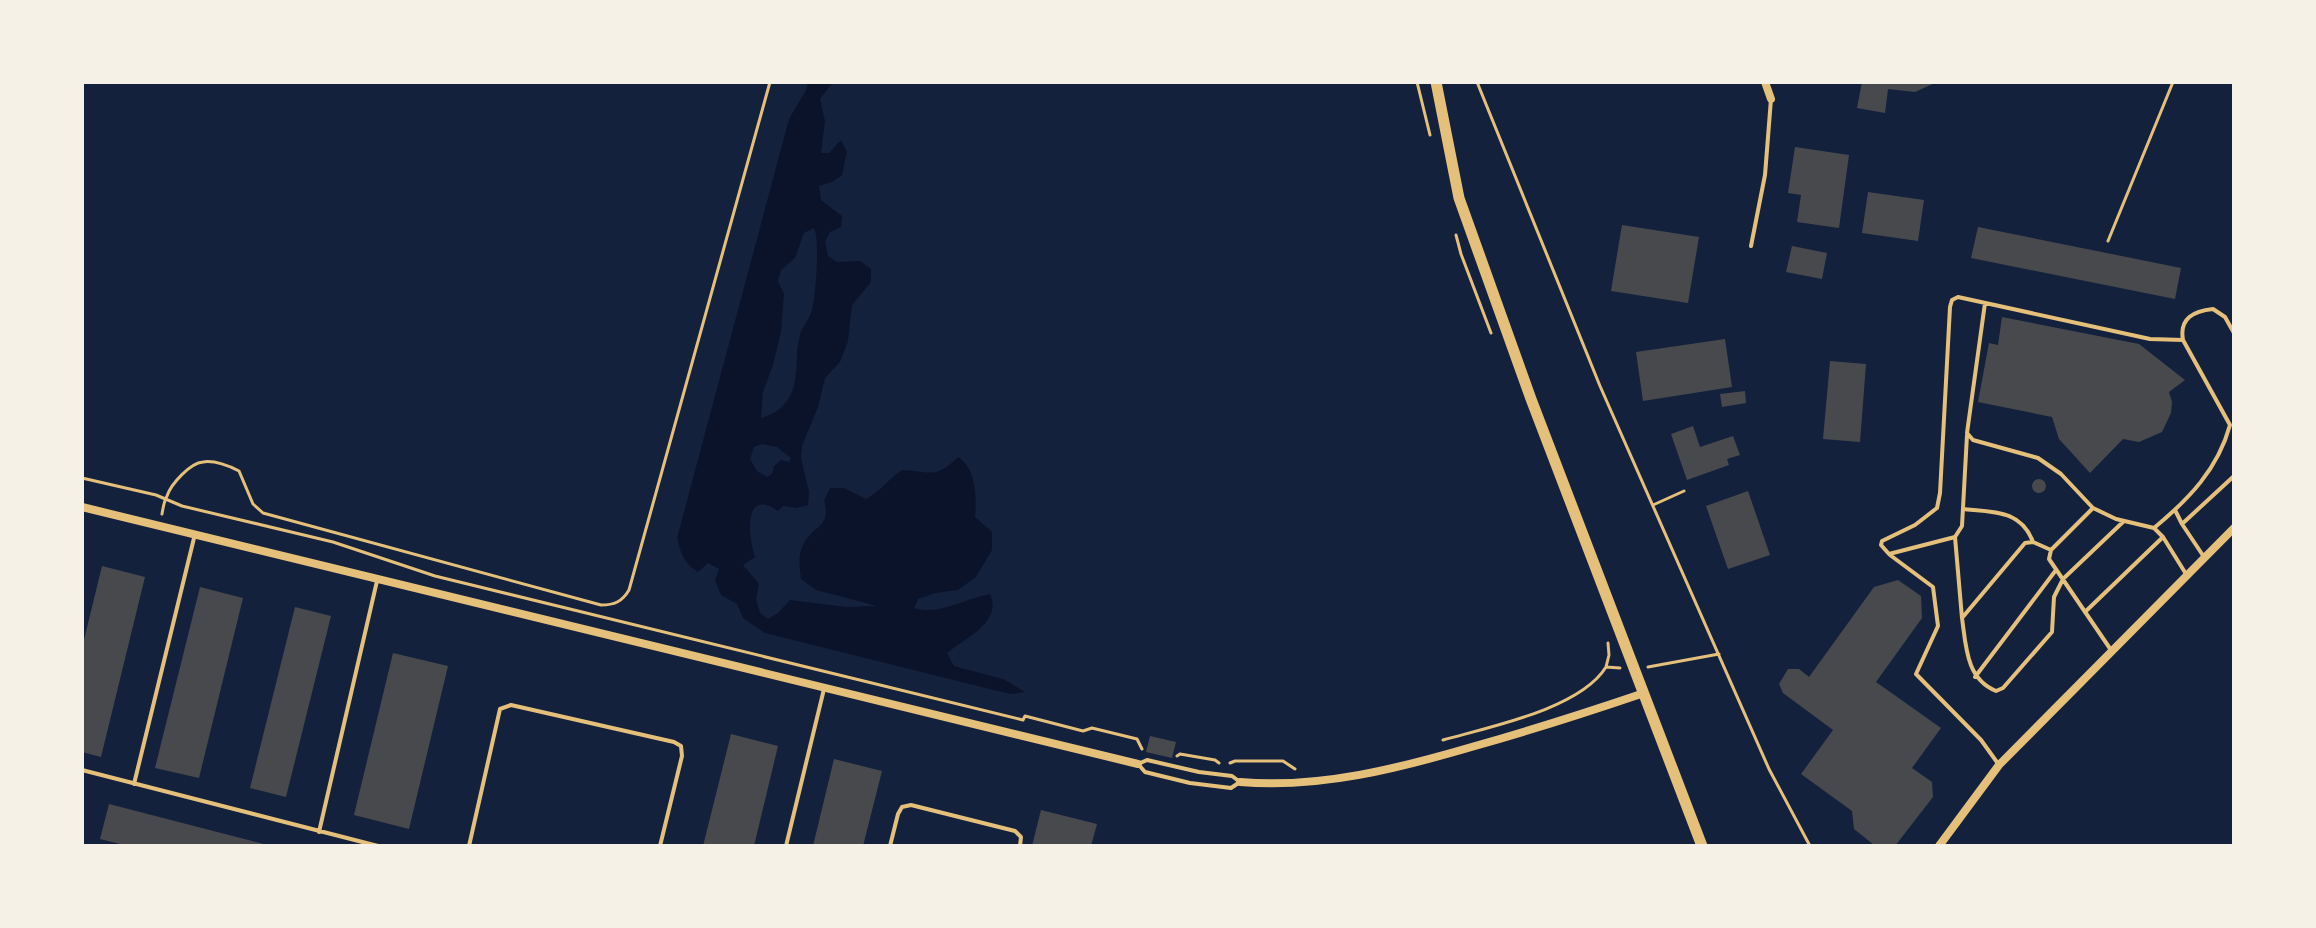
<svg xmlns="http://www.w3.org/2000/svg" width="2316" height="928" viewBox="0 0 2316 928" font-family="Arial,sans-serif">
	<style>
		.water { fill: #0b132b; fill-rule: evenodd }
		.building { fill: #48494c }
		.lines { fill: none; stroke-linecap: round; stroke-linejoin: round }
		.path { stroke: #e5c07b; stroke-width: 3 }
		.service { stroke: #e5c07b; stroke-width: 4 }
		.minor { stroke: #e5c07b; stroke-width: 8 }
		.secondary { stroke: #e5c07b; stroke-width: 11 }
	</style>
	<rect width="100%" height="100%" fill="#14213d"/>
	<path class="water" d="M 808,82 L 833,82 L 820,99 L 825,121 L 821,153 L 829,153 L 841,140 L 847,152 L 842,175 L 832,182 L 819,186 L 821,200 L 842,216 L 841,227 L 830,232 L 825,242 L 828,256 L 837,262 L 860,261 L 871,269 L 871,282 L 852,305 L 848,341 L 840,362 L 825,378 L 818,407 L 802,446 L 801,458 L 809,492 L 808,505 L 796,508 L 783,506 L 778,511 C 774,509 771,506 766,505 C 742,500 751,545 755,557 L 743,565 L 759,584 L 756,599 L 760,613 L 768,619 L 778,613 L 790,600 L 847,607 L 877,606 L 816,590 L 801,579 C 800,567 797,557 803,545 C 813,525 832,527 824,500 L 830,488 L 844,488 L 866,499 C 880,491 889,479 902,470 C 930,471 935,480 958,457 C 976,468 977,497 975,517 L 992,532 L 992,550 L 976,577 L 958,590 L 936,593 L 918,599 L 914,608 C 939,616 966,598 990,594 C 1003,622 965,638 947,653 L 954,666 L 1003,679 L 1025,692 L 1010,694 L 765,633 L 743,618 L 737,604 L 721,595 L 715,580 L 719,569 L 708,563 L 698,572 C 684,563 681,554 677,538 L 789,119 L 806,90 ZM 814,228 C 820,238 816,299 811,313 C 808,321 802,327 800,335 C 794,355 800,377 790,396 C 784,408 774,414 761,418 L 763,392 L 773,365 L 781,332 L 784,294 L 778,281 L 781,270 L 795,258 L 804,233 ZM 762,444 L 777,447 L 791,458 L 789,462 L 781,460 L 774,466 L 772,474 L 767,477 L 757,471 L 750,459 L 754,447 Z"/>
	<path class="building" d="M 1862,82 L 1937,82 L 1915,92 L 1888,89 L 1885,113 L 1857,108 Z
		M 1795,147 L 1849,155 L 1839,228 L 1797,222 L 1801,195 L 1788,193 Z
		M 1868,192 L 1924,200 L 1918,241 L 1862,233 Z
		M 1622,225 L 1699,237 L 1688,303 L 1611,291 Z
		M 1978,227 L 2181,268 L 2175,299 L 1971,258 Z
		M 1792,246 L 1827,253 L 1822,279 L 1786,272 Z
		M 2002,317 L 2139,344 L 2185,380 L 2169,392 L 2172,402 L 2171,413 L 2162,432 L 2139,442 L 2123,439 L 2090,473 L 2059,439 L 2052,417 L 1978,402 L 1989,343 L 1998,345 Z
		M 1725,339 L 1732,387 L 1643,401 L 1636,352 Z
		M 1830,361 L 1866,364 L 1860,442 L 1823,439 Z
		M 1745,391 L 1746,403 L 1722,407 L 1720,394 Z
		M 1693,426 L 1700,447 L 1733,436 L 1740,455 L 1727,459 L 1729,465 L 1687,480 L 1671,434 Z
		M2032 486a7 7 0 1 1 14 0a7 7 0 1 1-14 0Z
		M 1748,491 L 1770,555 L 1728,569 L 1706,506 Z
		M 102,566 L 145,577 L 101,757 L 82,752 L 82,648 Z
		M 1898,580 L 1921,596 L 1922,618 L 1876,682 L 1941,728 L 1912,768 L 1932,782 L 1933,797 L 1895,846 L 1874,845 L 1854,829 L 1852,811 L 1801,774 L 1833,730 L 1783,693 L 1779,684 L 1788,669 L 1799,669 L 1809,677 L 1874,587 Z
		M 200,587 L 243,598 L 199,778 L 155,768 Z
		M 295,607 L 331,616 L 286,797 L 250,788 Z
		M 393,653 L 448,666 L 409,829 L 354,815 Z
		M 731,734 L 778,746 L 754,846 L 703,846 Z
		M 1150,736 L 1176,742 L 1172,758 L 1146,752 Z
		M 834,759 L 882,771 L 863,846 L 813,846 Z
		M 109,804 L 268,845 L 268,846 L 128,846 L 100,839 Z
		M 1041,810 L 1097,824 L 1091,846 L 1032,846 Z"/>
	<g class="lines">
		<path class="path" d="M 1417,82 L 1430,135
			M 1477,82 L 1600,386 L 1769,769 L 1810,846
			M 1456,235 L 1461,254 L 1491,333
			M 2108,241 L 2173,82
			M 82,478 L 156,495 L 182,506 L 333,542 L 435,576 L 1023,720 L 1025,716 L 1083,731 L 1092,728 L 1137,739 L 1142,749
			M 1653,505 L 1684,491
			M 162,514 C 163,508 164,501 167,496 C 171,484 190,463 203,462 C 214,460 230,466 239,471 L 253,504 L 263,513 L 601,605 C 614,605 622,602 629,590 L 770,82
			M 1606,667 L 1609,655 L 1608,643
			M 1648,667 L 1719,654
			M 1443,740 C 1489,727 1580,709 1606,667 L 1620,668
			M 1177,756 L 1180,754 L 1215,760 L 1219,763
			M 1230,763 L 1235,761 L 1283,761 L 1295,769"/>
		<path class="service" d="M 1751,246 L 1765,175 L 1771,99
			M 1985,303 L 1967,433 L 1973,440 L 2038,458 L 2061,474 L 2093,508 L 2116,519 L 2154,528 L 2163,537 L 2186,574
			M 1963,509 C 1994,512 2021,510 2033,542
			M 2092,509 L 2051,550 L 2049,559 L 2111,650
			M 2175,510 L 2182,524 L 2204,557
			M 2182,524 L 2234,476
			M 2154,528 C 2189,499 2218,469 2230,425 L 2183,340 C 2179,318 2194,311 2213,309 L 2225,317 L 2234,333
			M 1955,537 L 1889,554 L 1881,545 L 1882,541 L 1915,525 L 1937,508 L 1940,493 L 1950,307 L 1952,300 L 1958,297 L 2150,339 L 2183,340
			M 2051,550 L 2033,542 L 2025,543 L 1962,618 C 1966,646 1966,679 1996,691 L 2003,688 L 2052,632 L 2054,597 L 2063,579 L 2124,521
			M 1890,555 L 1933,587 L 1938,626 L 1916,674 L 1981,740 L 1999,765
			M 2085,612 L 2163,537
			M 1962,618 L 1955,537 L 1962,526 L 1967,435
			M 1975,677 L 2056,570
			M 1147,760 L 1199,772 L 1232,776 L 1240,782 L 1231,788 L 1190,783 L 1145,772 L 1138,764 Z
			M 82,770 L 378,846
			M 134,784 L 195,534
			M 319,832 L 377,581
			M 469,846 L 500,709 L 511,705 L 674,742 L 681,746 L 682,756 L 660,846
			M 786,846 L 824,689
			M 890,846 L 898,814 L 902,807 L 911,805 L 1015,831 L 1021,837 L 1020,846"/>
		<path class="minor" d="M 1765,82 L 1771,99
			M 82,507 L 1138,764
			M 1240,782 C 1320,789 1400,768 1475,746 C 1532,730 1588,712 1644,693
			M 1939,846 L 1999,765 L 2234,528"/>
		<path class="secondary" d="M 1436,82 L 1459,198 L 1531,399 L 1702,846"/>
	</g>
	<rect width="2316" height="928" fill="none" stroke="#f6f1e7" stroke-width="168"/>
</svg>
